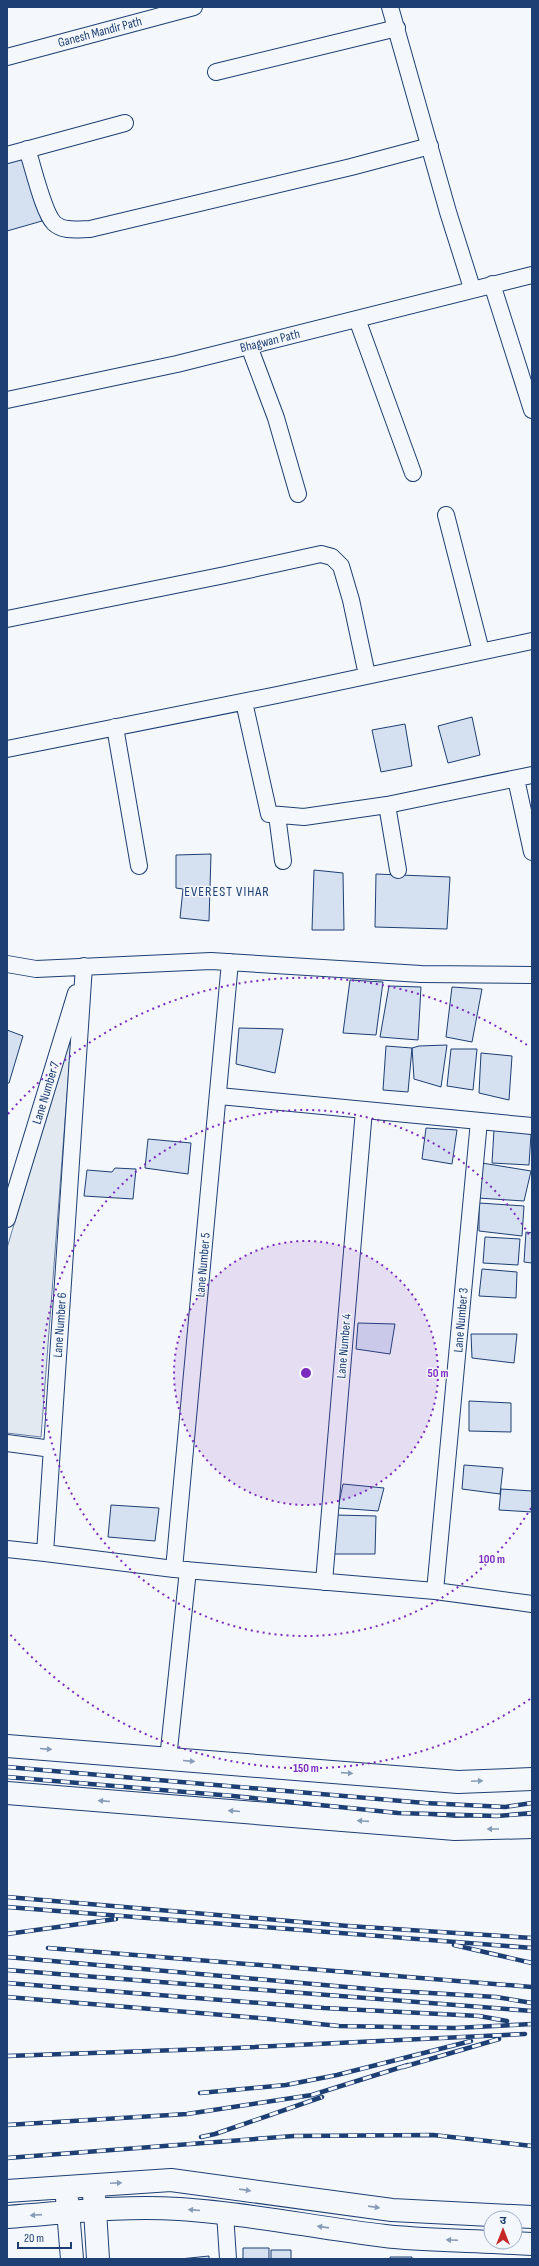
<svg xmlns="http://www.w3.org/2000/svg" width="539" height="2266" viewBox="0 0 539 2266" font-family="'Sofia Sans Condensed','Noto Sans Devanagari',sans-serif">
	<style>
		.green { fill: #e3e9f0; stroke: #687fa3 }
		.building { fill: #d5e0f0; stroke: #1d3f73 }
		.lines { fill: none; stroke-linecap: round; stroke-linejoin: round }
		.street-casing { stroke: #1d3f73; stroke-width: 18 }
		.secondary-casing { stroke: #1d3f73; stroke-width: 24 }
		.primary-casing { stroke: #1d3f73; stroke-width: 24 }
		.street { stroke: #f4f7fb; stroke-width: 16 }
		.secondary { stroke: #f4f7fb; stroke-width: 22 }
		.primary { stroke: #f4f7fb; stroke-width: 22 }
		.rail-casing { stroke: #1d3f73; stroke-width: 4.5 }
		.rail { stroke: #f4f7fb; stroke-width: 3; stroke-dasharray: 9; stroke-linecap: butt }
		.oneway { fill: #889bb7 }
		.ring { fill: none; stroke: #7b2cbf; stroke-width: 2; stroke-dasharray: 2 4 }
		.labels { text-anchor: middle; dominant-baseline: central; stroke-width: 3; stroke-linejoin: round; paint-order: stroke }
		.street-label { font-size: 13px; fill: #1d3f73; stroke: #f4f7fb }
		.neighbourhood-label { font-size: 14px; letter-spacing: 1px; fill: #1d3f73; stroke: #f4f7fb }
		.centre { fill: #7b2cbf; stroke: #f4f7fb; stroke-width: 2 }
		.ring-label { font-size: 12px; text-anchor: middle; font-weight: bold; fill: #7b2cbf; stroke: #f4f7fb; stroke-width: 3; stroke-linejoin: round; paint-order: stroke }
	</style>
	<rect width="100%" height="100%" fill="#f4f7fb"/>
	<path class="green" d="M 72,1028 L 41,1437 L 7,1433 L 7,1248 Z"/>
	<path class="building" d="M 23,155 L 42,221 L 7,231 L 7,159 Z
		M 472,717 L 480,755 L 448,763 L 438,726 Z
		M 405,724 L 412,766 L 381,772 L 372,730 Z
		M 211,854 L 209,921 L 180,918 L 183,889 L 176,888 L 176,855 Z
		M 314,870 L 343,873 L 344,930 L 312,930 Z
		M 376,874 L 450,877 L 447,929 L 375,927 Z
		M 350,980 L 383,982 L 376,1035 L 343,1033 Z
		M 389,986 L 421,987 L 418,1040 L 380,1037 Z
		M 452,987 L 482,989 L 472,1042 L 446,1037 Z
		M 239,1028 L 283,1029 L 275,1073 L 236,1064 Z
		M 7,1030 L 23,1036 L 9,1083 L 7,1083 Z
		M 447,1045 L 441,1087 L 414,1079 L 412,1048 L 419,1046 Z
		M 386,1046 L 412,1048 L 408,1092 L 383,1090 Z
		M 451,1049 L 477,1049 L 473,1090 L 447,1086 Z
		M 481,1053 L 512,1056 L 509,1100 L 479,1093 Z
		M 426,1128 L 457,1130 L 452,1164 L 422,1159 Z
		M 494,1130 L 531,1134 L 529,1165 L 492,1163 Z
		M 148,1139 L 191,1143 L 188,1174 L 145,1168 Z
		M 482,1163 L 531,1171 L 524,1201 L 478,1198 Z
		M 115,1168 L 136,1169 L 133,1199 L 84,1196 L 87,1170 L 112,1172 Z
		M 479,1203 L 524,1206 L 522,1236 L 479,1231 Z
		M 526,1232 L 532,1233 L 532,1263 L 524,1262 Z
		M 485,1237 L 520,1239 L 518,1265 L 483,1263 Z
		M 482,1269 L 517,1272 L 516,1298 L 479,1296 Z
		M 358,1323 L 395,1324 L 390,1354 L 356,1349 Z
		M 471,1334 L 517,1334 L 514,1363 L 472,1358 Z
		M 469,1401 L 511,1403 L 511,1432 L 469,1431 Z
		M 464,1465 L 503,1468 L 500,1494 L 462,1489 Z
		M 343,1484 L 384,1488 L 378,1511 L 338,1508 Z
		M 501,1489 L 532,1491 L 532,1512 L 499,1510 Z
		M 111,1505 L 159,1508 L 155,1541 L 108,1537 Z
		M 335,1515 L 376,1516 L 375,1554 L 334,1554 Z
		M 243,2248 L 269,2248 L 269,2259 L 243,2259 Z
		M 271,2250 L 291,2250 L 291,2259 L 271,2259 Z
		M 209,2256 L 209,2259 L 180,2259 Z
		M 390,2257 L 412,2257 L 412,2259 L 390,2259 Z"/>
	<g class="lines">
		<defs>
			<path id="street" d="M 390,7 L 448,212 L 472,288
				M 7,57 L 194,7
				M 216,72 L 397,28
				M 27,149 C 33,166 43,212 54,223 C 63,232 79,229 90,229 L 351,167 L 430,146
				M 7,155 L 125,123
				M 492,284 L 532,410
				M 357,319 L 413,473
				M 249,346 L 276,418 L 298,494
				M 7,400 L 177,364 L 532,275
				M 446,515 L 481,651
				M 7,619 L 225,575 L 321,554 L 332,557 L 341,566 L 351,600 L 367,675
				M 244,702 L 269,814 L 304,817 L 387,805 L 532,775
				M 115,727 L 139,866
				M 7,749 L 277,695 L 532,641
				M 516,779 L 532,852
				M 387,805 L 398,870
				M 277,815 L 283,861
				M 7,964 L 36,969 L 211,961 L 421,974 L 532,975
				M 84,966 L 45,1553 L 174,1569 L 435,1591 L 532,1604
				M 219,1096 L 532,1126
				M 7,1219 L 76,993
				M 7,1443 L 52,1449
				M 7,1549 L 45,1553
				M 174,1569 L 230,962
				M 324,1582 L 364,1110
				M 435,1591 L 479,1121
				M 168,1759 L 188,1570
				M 225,2213 L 228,2259"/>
			<path id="secondary" d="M 7,2191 L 171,2180 L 392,2210 L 532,2217
				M 94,2194 L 98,2259
				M 67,2198 L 72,2259
				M 7,2217 C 64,2213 121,2205 179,2209 C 248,2213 316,2228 385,2236 C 420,2240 456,2240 491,2242
				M 493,2242 L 532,2244"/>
			<path id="primary" d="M 7,1746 L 458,1782 L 532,1779
				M 7,1793 L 455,1829 L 532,1827"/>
		</defs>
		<use href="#street" class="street-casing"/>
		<use href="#secondary" class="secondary-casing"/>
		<use href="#primary" class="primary-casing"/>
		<use href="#street" class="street"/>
		<use href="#secondary" class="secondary"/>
		<use href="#primary" class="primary"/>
		<defs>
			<path id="rail" d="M 7,1767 L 425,1803 L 505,1807 L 532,1803
				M 7,1777 L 233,1796 L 398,1813 L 497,1816 L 532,1813
				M 7,1897 L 348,1926 L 532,1938
				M 7,1907 L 532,1948
				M 7,1934 L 116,1919
				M 454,1945 L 532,1963
				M 48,1948 L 532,1987
				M 7,1957 L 380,1990 L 496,1997 L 532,2003
				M 7,1970 L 532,2011
				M 7,1983 L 324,2008 L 479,2016 L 507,2021
				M 7,1997 L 259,2018 L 339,2026 L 455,2028 L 532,2024
				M 7,2056 L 235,2048 L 525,2034
				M 403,2067 L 499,2039
				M 200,2093 L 286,2085 L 337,2075 L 471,2041
				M 7,2125 L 187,2114 L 312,2095 L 408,2065
				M 201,2137 L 215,2134 L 322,2097
				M 7,2158 L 294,2136 L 433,2135 L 532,2146"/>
		</defs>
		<use href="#rail" class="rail-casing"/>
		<use href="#rail" class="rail"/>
	</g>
	<defs><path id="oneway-solid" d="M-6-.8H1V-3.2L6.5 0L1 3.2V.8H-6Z"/></defs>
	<g class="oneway">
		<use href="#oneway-solid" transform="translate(46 1749) rotate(5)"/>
		<use href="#oneway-solid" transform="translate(189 1761) rotate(5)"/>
		<use href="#oneway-solid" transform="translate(347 1773) rotate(4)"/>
		<use href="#oneway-solid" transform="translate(477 1781) rotate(-2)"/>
		<use href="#oneway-solid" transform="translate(104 1801) rotate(-175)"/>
		<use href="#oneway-solid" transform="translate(234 1811) rotate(-175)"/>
		<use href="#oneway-solid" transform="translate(363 1821) rotate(-176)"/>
		<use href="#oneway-solid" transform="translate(493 1829) rotate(180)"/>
		<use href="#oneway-solid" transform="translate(116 2183) rotate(-3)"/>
		<use href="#oneway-solid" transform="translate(245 2190) rotate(8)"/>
		<use href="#oneway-solid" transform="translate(374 2207) rotate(8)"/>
		<use href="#oneway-solid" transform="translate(194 2210) rotate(-175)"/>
		<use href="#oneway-solid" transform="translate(36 2215) rotate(176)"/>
		<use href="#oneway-solid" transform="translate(323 2227) rotate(-172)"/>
		<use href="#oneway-solid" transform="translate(452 2240) rotate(-177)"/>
	</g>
	<circle cx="306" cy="1373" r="132" fill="#7b2cbf" fill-opacity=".12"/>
	<g class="ring">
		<circle cx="306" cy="1373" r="132"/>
		<path d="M531 1508A263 263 0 1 1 531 1238"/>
		<path d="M530 1699A395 395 0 0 1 8 1632M8 1114A395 395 0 0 1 530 1047"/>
	</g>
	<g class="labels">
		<g class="street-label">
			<text transform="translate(100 32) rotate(-15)">Ganesh Mandir Path</text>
			<text transform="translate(270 341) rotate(-14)">Bhagwan Path</text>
			<text transform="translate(46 1093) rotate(-73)">Lane Number 7</text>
			<text transform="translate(203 1265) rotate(-85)">Lane Number 5</text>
			<text transform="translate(461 1320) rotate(-85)">Lane Number 3</text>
			<text transform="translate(60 1325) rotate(-86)">Lane Number 6</text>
			<text transform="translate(344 1346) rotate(-85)">Lane Number 4</text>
		</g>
		<g class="neighbourhood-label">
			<text x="227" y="891">EVEREST VIHAR</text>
		</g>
	</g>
	<circle cx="306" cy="1373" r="6" class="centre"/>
	<g class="ring-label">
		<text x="438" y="1377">50 m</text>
		<text x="492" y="1563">100 m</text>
		<text x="306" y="1772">150 m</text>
	</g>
	<rect width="539" height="2266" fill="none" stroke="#1d3f73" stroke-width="16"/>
	<g transform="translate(503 2230)"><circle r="19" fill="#f4f7fb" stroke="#9eadc5"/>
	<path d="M0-3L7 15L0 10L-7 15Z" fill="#c62828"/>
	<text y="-6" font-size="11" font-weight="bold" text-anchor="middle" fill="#1d3f73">उ</text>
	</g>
	<path d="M18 2242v6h53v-6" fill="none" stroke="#1d3f73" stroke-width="2"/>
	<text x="24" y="2242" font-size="12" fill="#1d3f73" stroke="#f4f7fb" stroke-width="3" paint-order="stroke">20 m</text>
</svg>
